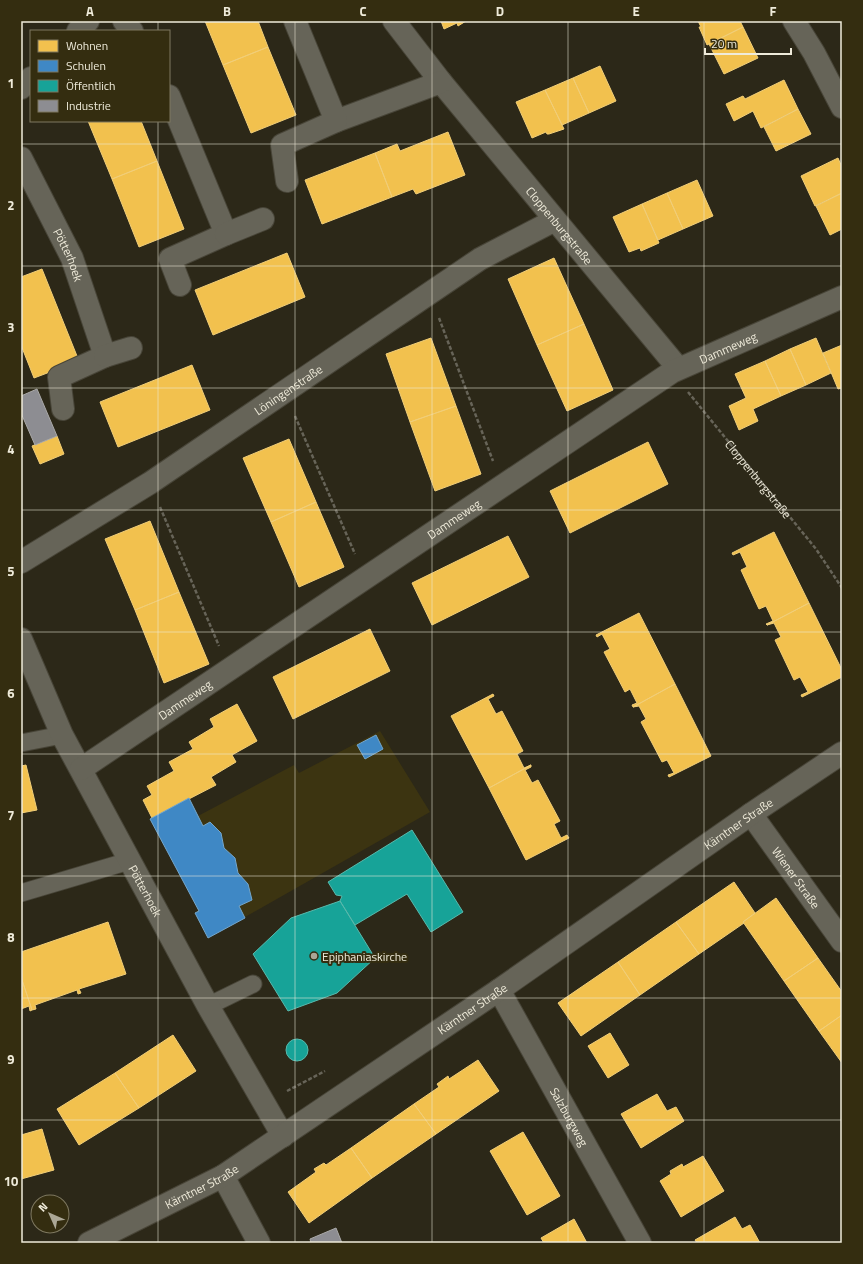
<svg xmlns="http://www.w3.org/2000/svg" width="863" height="1264" viewBox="0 0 863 1264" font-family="'Titillium Web',sans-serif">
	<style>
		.built { fill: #3c3411 }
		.homes { fill: #f2c14e; stroke: #f1ce78 }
		.schools { fill: #3f88c5; stroke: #74a6cb }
		.public { fill: #17a398; stroke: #58b9ac }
		.industry { fill: #8d8d92; stroke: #aaa9a8 }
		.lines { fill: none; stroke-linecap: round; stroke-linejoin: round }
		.lane-casing { stroke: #484538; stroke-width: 19 }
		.street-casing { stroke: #484538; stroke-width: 24 }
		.path { stroke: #676458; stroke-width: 2.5; stroke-dasharray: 4 2; stroke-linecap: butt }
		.lane { stroke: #666458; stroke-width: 17 }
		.street { stroke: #666458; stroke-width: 22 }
		.grid { fill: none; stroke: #efebda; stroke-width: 1; stroke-opacity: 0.55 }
		.poi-dot { fill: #aba796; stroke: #342d10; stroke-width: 1.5 }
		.labels { text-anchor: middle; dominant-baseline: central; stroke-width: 4; stroke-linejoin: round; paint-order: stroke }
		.street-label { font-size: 12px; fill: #efebda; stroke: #342d10 }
		.poi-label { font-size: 12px; fill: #efebda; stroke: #342d10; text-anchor: start }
		.neatline { fill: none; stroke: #efebda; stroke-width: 1.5 }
		.grid-label { font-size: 13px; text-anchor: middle; font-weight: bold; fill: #efebda }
	</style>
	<rect width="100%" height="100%" fill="#2c2818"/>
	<path class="built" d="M 380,731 L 430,812 L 208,938 L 195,913 L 199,910 L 150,819 L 189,798 L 198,816 L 294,765 L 299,773 Z"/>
	<path class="homes" d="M 205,21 L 258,21 L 268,47 L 223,65 Z
		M 441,21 L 466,21 L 458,26 L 457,23 L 444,29 Z
		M 698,21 L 740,21 L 743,27 L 707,45 L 699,27 L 701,27 Z
		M 743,27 L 758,58 L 724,74 L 709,44 Z
		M 268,47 L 296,115 L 251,133 L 223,65 Z
		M 600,66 L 616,101 L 589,113 L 573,78 Z
		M 573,78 L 589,113 L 562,125 L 545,90 Z
		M 784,80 L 798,109 L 761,128 L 753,111 L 734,121 L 726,104 L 743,96 L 745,99 Z
		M 545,90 L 564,129 L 549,134 L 547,134 L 546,132 L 532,138 L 516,102 Z
		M 798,109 L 811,134 L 776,151 L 764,127 Z
		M 88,121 L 141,121 L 157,161 L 112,179 Z
		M 448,132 L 465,175 L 416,194 L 413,189 L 392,197 L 375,153 L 397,144 L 400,151 Z
		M 375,153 L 392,197 L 322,224 L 305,180 Z
		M 838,158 L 842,167 L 842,193 L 815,206 L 801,176 Z
		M 157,161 L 184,229 L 139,247 L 112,179 Z
		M 697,180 L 713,216 L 683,229 L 667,193 Z
		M 667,193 L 683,229 L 658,240 L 642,204 Z
		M 842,193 L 842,229 L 830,235 L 816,206 Z
		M 642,204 L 659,243 L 641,251 L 640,248 L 629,252 L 613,217 Z
		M 287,253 L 305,297 L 213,335 L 195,290 Z
		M 554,258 L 584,324 L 537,345 L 508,279 Z
		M 42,269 L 79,361 L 34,378 L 21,345 L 21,277 Z
		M 584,324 L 613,390 L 567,411 L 537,345 Z
		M 431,338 L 456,406 L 410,422 L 386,354 Z
		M 816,338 L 831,373 L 806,385 L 790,349 Z
		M 842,345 L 842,388 L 838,389 L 823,353 Z
		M 790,349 L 806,385 L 781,396 L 765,361 Z
		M 765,361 L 781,396 L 753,409 L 758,421 L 739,430 L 729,406 L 746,398 L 735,374 Z
		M 192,365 L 210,410 L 118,447 L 100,402 Z
		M 456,406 L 481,474 L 435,491 L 410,422 Z
		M 57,436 L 64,454 L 40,464 L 32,446 Z
		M 289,439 L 316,502 L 271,522 L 243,458 Z
		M 648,442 L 668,484 L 570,533 L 550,491 Z
		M 316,502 L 344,567 L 299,587 L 271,522 Z
		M 150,521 L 179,592 L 135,610 L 105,539 Z
		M 774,532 L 809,603 L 767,625 L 766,624 L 773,621 L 766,606 L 759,609 L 741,570 L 747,567 L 740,552 L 733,555 L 732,553 Z
		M 508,536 L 529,577 L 432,625 L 412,583 Z
		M 179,592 L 209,664 L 164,683 L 135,610 Z
		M 809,603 L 842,670 L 842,677 L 802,697 L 801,695 L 808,692 L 800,677 L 794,680 L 775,640 L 781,637 L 774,623 L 767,625 Z
		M 639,613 L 675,684 L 633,707 L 632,705 L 637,703 L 630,689 L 625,692 L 604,652 L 610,649 L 602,634 L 597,637 L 596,635 Z
		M 370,629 L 390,671 L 293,719 L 273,677 Z
		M 675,684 L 711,756 L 669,777 L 668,775 L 674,773 L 667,760 L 662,762 L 641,722 L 646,719 L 639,706 L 633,707 Z
		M 493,694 L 494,696 L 488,699 L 496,714 L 502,711 L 523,751 L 517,754 L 524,768 L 531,765 L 489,788 L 451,716 Z
		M 237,704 L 257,741 L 232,755 L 236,762 L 211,777 L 216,785 L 152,818 L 143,800 L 152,795 L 147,786 L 174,771 L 169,762 L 193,749 L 189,742 L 214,727 L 210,719 Z
		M 26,765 L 37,810 L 21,813 L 21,766 Z
		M 531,765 L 531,767 L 525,770 L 532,783 L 538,780 L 560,821 L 554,824 L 561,838 L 567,835 L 569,838 L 526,860 L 489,788 Z
		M 734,882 L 755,913 L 743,922 L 744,923 L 699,954 L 676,922 Z
		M 776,898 L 818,958 L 784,981 L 743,922 Z
		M 108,922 L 126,974 L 79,989 L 81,993 L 78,994 L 77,990 L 35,1005 L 36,1009 L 32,1010 L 21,977 L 21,952 Z
		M 676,922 L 699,954 L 640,995 L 618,962 Z
		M 818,958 L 842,992 L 842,1015 L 819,1031 L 784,981 Z
		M 618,962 L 640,995 L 581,1036 L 558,1003 Z
		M 21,977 L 32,1010 L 30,1011 L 29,1006 L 21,1009 Z
		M 842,1015 L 842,1063 L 819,1031 Z
		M 610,1033 L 629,1065 L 608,1078 L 588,1046 Z
		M 173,1035 L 196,1071 L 139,1108 L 115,1073 Z
		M 478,1060 L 499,1091 L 436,1134 L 414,1104 L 439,1087 L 437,1084 L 448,1076 L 449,1079 Z
		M 115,1073 L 139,1108 L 79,1145 L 57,1109 Z
		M 657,1094 L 667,1111 L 676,1107 L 684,1121 L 641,1148 L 621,1114 Z
		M 414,1104 L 436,1134 L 372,1178 L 351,1148 Z
		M 42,1129 L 54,1170 L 21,1179 L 21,1135 Z
		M 523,1132 L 560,1196 L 527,1215 L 490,1151 Z
		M 351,1148 L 372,1178 L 309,1223 L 288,1192 L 316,1172 L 314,1169 L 324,1163 L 326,1165 Z
		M 703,1156 L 724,1191 L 681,1217 L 660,1181 L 671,1174 L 670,1171 L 682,1164 L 683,1167 Z
		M 735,1217 L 742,1229 L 750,1225 L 760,1243 L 697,1243 L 695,1240 Z
		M 574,1219 L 587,1243 L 544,1243 L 541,1238 Z"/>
	<path class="schools" d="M 376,735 L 383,749 L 365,759 L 357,745 Z
		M 189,798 L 203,826 L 210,822 L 221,833 L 224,848 L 235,858 L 238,873 L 248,884 L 252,900 L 239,906 L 245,918 L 208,938 L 195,913 L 199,911 L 150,819 Z"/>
	<path class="public" d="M 412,830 L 463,912 L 431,932 L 407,894 L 355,925 L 340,901 L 342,896 L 336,895 L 328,882 Z
		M 340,901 L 375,958 L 337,993 L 288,1011 L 253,954 L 291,918 Z
		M286 1050a11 11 0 1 1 22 0a11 11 0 1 1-22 0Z"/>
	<path class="industry" d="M 37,389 L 57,436 L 35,445 L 21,413 L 21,396 Z
		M 336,1228 L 342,1243 L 311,1243 L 310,1239 Z"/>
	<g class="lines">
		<defs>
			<path id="lane" d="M 21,743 L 62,735
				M 21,893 L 129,861
				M 208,1006 L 253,984"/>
			<g id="street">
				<path d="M 124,21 L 132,31"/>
				<path id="s2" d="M 394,21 L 441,82 L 678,368"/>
				<path d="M 794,21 L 814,53 L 842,107"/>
				<path d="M 78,31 L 88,21"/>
				<path d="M 21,88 L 31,78"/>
				<path d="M 169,96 L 226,234 L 170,259 L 180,285"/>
				<path d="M 336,121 L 441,82"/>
				<path id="s3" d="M 21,158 L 72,258 L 105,356 L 59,377 L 63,409"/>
				<path d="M 287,181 L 282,145 L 336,121 L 295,21"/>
				<path d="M 226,234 L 263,219"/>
				<path d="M 105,356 L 131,348"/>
				<path id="s4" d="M 21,562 L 150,483 L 480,259 L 555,220"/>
				<path id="s5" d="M 21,639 L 62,735 L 208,1006 L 283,1136"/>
				<path id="s6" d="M 81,769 L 672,372 L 842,297"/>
				<path id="s7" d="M 751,814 L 842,941"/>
				<path id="s8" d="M 499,990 L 640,1243"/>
				<path d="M 223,1176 L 259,1243"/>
				<path id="s9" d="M 89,1243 L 223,1176 L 499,990 L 751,814 L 842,753"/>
			</g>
		</defs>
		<use href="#lane" class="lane-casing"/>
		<use href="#street" class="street-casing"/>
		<g class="path">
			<path d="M 439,318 L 493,461"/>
			<path id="s1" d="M 688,392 L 816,549 L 842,588"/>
			<path d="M 295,416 L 355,554"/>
			<path d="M 160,507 L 219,646"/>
			<path d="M 287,1091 L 325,1071"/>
		</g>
		<use href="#lane" class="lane"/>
		<use href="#street" class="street"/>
	</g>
	<path class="grid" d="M 158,21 L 158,31M 295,21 L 295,1243M 432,21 L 432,1243M 568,21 L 568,1243M 704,21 L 704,1243M 158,121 L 158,1243M 21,144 L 842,144M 21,266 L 842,266M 21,388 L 842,388M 21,510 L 842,510M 21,632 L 842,632M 21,754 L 842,754M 21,876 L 842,876M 21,998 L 842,998M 21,1120 L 842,1120"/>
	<circle class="poi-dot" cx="314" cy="956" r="4"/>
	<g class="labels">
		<g class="street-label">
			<text stroke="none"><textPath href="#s2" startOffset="263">Cloppenburgstraße</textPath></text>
			<text stroke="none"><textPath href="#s3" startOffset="108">Pötterhoek</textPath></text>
			<text stroke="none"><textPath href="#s6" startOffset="773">Dammeweg</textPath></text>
			<text stroke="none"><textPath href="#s4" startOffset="318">Löningenstraße</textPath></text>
			<text stroke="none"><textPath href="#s1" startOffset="112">Cloppenburgstraße</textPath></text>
			<text stroke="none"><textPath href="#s6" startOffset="449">Dammeweg</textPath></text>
			<text stroke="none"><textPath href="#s6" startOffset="125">Dammeweg</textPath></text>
			<text stroke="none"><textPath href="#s9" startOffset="774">Kärntner Straße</textPath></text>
			<text stroke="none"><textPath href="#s7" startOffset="78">Wiener Straße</textPath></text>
			<text stroke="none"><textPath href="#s5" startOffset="281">Pötterhoek</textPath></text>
			<text stroke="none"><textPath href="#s9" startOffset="450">Kärntner Straße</textPath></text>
			<text stroke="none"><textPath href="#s8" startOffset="145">Salzburgweg</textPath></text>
			<text stroke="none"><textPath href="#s9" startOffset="126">Kärntner Straße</textPath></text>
		</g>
		<g class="poi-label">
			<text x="322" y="956">Epiphaniaskirche</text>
		</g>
	</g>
	<rect width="863" height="1264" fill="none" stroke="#342d10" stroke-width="44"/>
	<rect x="30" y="30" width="140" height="92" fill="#342d10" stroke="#7f7961"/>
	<rect x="38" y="40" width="20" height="12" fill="#f2c14e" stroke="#7f7961"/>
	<text x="66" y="50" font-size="12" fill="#efebda">Wohnen</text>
	<rect x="38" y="60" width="20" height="12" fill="#3f88c5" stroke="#7f7961"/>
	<text x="66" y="70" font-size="12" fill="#efebda">Schulen</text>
	<rect x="38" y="80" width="20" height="12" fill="#17a398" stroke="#7f7961"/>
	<text x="66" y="90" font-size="12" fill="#efebda">Öffentlich</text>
	<rect x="38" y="100" width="20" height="12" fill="#8d8d92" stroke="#7f7961"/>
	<text x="66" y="110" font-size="12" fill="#efebda">Industrie</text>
	<g transform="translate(50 1214) rotate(315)"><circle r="19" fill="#342d10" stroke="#7f7961"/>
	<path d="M0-3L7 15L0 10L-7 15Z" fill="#aba796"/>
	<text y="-6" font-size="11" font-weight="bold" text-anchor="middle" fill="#efebda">N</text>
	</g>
	<path d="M705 48v6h86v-6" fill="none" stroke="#efebda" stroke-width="2"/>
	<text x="711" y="48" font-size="12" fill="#efebda" stroke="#342d10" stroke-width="3" paint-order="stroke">20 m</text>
	<rect x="22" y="22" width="819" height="1220" class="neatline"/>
	<g class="grid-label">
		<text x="90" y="16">A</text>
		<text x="227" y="16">B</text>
		<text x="363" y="16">C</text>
		<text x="500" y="16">D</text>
		<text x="636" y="16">E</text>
		<text x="773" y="16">F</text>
		<text x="11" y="88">1</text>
		<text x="11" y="210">2</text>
		<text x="11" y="332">3</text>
		<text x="11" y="454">4</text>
		<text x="11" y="576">5</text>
		<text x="11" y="698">6</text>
		<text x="11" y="820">7</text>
		<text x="11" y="942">8</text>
		<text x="11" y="1064">9</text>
		<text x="11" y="1186">10</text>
	</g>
</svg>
